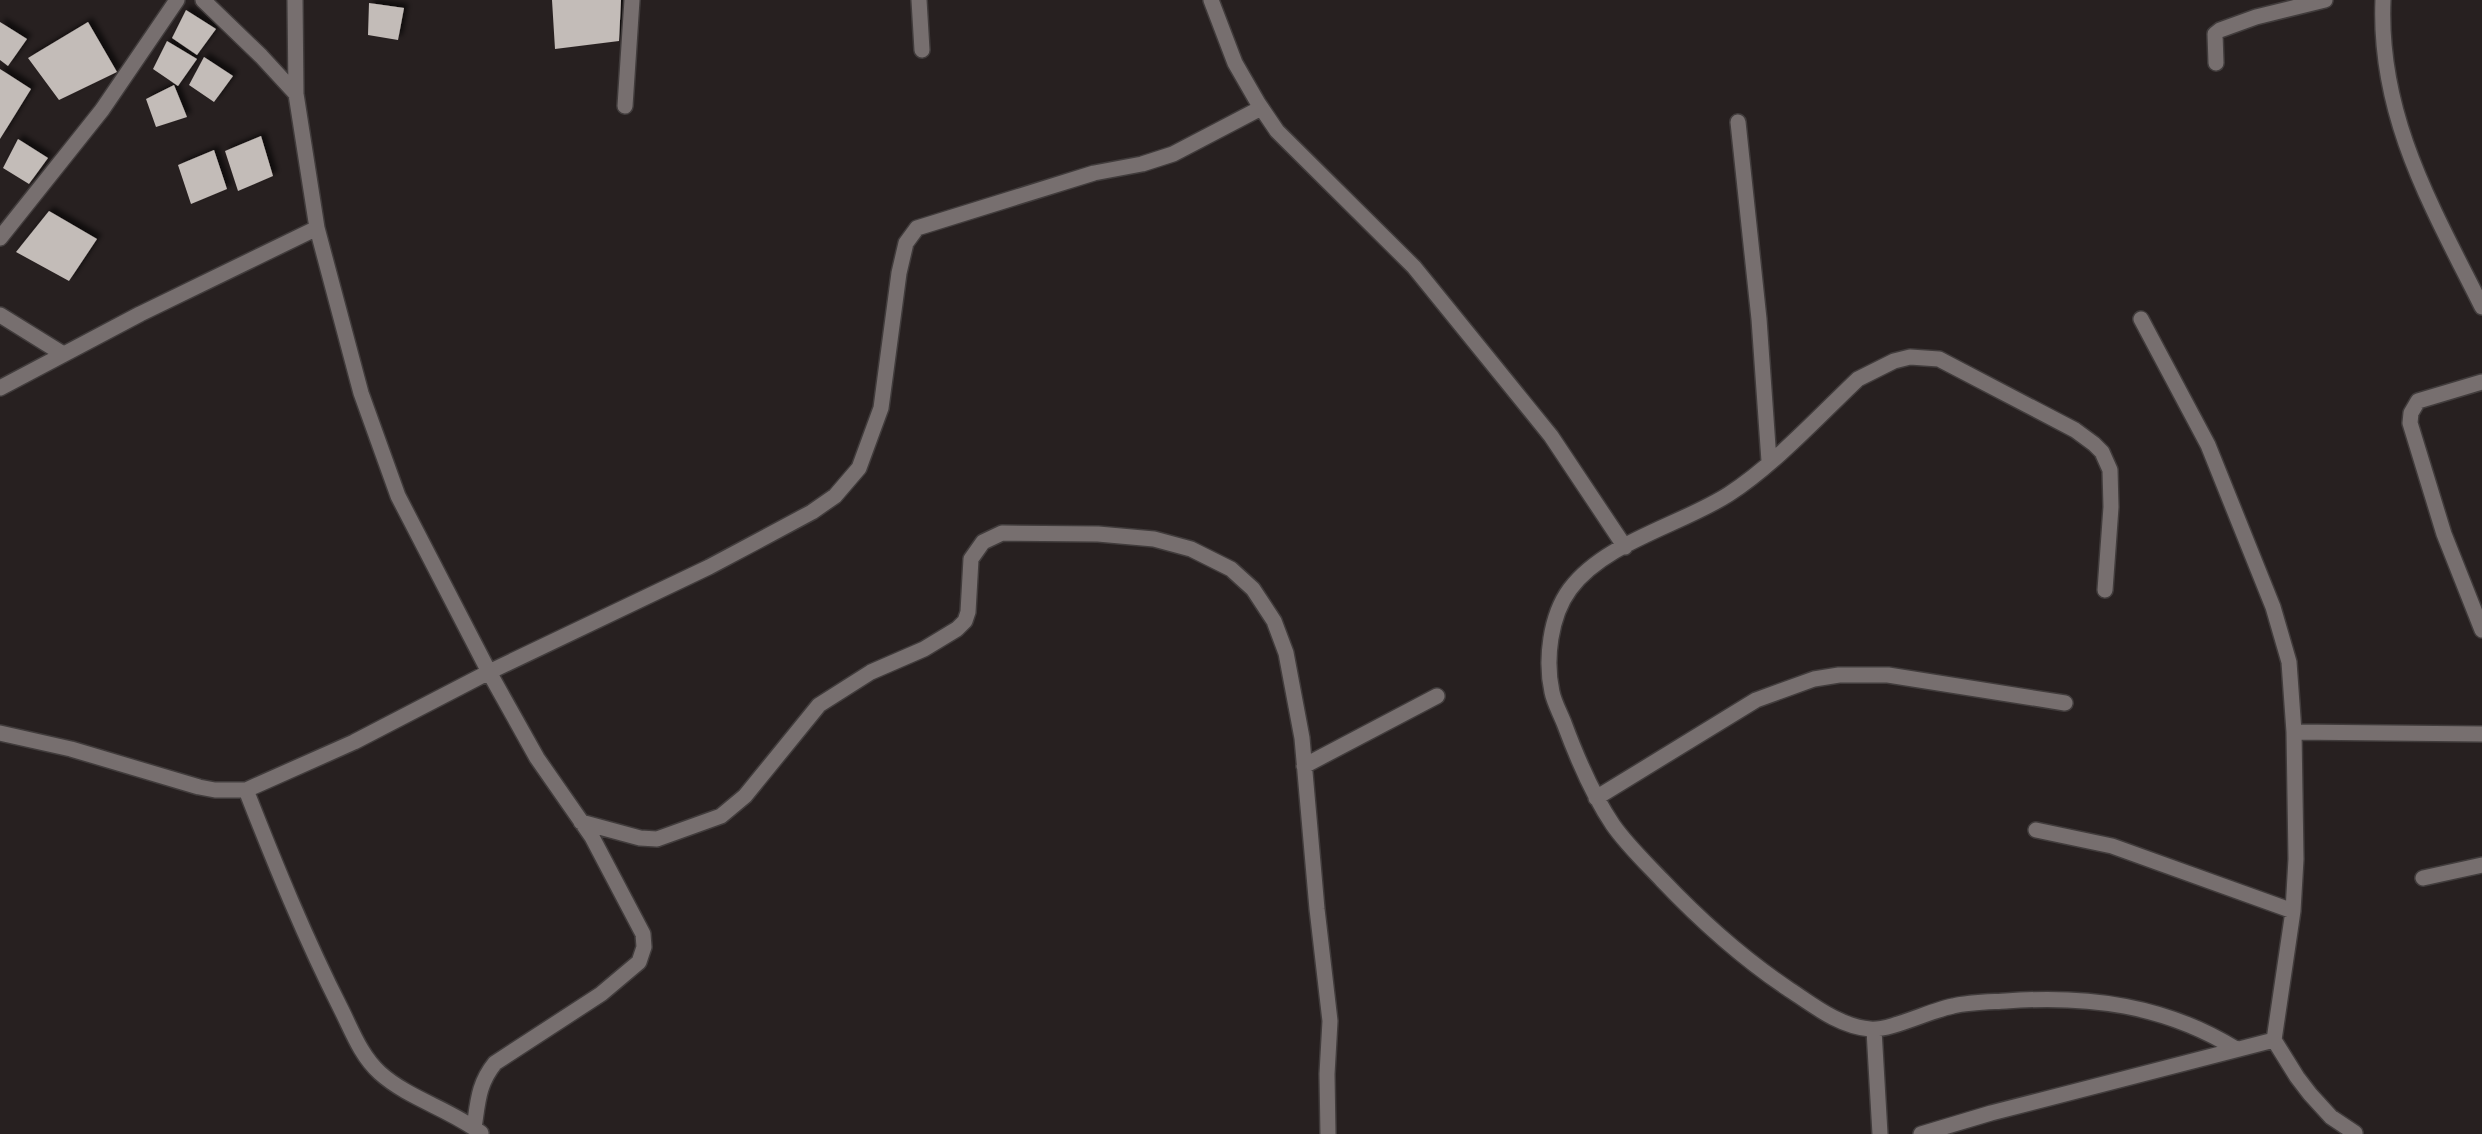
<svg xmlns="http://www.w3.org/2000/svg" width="2482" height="1134" viewBox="0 0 2482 1134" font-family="Jost,sans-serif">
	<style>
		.building { fill: #c3bcb8; filter: url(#shadow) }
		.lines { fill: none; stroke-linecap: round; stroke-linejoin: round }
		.minor-casing { stroke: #413c3c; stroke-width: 18 }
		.minor { stroke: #776f6f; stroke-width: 15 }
	</style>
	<defs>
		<filter id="shadow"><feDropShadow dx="4.5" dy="-4.5" stdDeviation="2.5" flood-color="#0009"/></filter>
	</defs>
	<rect width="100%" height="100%" fill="#272020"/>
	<path class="building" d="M 552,0 L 621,0 L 619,41 L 555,49 Z
		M 369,3 L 404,8 L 398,40 L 368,35 Z
		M 186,10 L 216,29 L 197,55 L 172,38 Z
		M 0,22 L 27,39 L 8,66 L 0,60 Z
		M 88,22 L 117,72 L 59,100 L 28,58 Z
		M 167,41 L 197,59 L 178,86 L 153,69 Z
		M 204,57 L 233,76 L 214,102 L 189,85 Z
		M 0,69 L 31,89 L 0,139 Z
		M 174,85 L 187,117 L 156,127 L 146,99 Z
		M 261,136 L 273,176 L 238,191 L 225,151 Z
		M 18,139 L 48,158 L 29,184 L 3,168 Z
		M 214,150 L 227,189 L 191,204 L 178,165 Z
		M 49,211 L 97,239 L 69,281 L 16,252 Z"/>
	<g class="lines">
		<defs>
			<path id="minor" d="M 203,0 L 261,56 L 296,94
				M 295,0 L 296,94 L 317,228 L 361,393 L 398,496 L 489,672 L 537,758 L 592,837 L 643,934 L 644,947 L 639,962 L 601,994 L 495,1063 C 478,1084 478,1102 474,1128
				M 919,0 L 922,50
				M 1211,0 L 1235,63 L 1258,103 L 1277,131 L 1414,267 L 1551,436 L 1625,547
				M 2383,0 C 2378,116 2432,207 2482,307
				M 2216,63 L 2215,34 L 2220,30 L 2256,17 L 2325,0
				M 625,106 L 632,0
				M 1738,122 L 1759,319 L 1769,461
				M 0,238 L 102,110 L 177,0
				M 0,315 L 63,354
				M 2141,319 L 2208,445 L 2273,607 L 2289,662 L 2294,732 L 2296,859 L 2293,911 L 2274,1040 L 2297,1077 L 2310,1094 L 2331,1117 L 2355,1133
				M 2482,382 L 2418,401 L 2411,413 L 2410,423 L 2444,534 L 2482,630
				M 0,388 L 140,314 L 317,228
				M 2105,590 L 2111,507 L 2110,470 L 2102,452 L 2094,444 L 2075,430 L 1939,359 L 1910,357 L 1894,361 L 1858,379 C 1819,416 1774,465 1729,494 C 1681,525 1605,542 1570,589 C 1550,616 1545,660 1552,692 C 1554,702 1560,713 1564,723 C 1577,758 1592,794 1613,825 C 1627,845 1645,862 1662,880 C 1700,920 1741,957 1787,988 C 1813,1005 1838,1026 1870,1029 C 1890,1031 1931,1010 1953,1006 C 1970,1002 1989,1002 2006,1001 C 2088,995 2165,1005 2236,1049
				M 2294,732 L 2482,734
				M 0,733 L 71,749 L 199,787 L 215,790 L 246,790 L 354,742 L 489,672 L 709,567 L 812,512 L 835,496 L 859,468 L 881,408 L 899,273 L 906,243 L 917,228 L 1094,173 L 1142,164 L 1173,154 L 1261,108
				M 1304,766 L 1437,696
				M 246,790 C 275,864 305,938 341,1009 C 352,1031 361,1056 380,1073 C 409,1099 450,1109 481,1133
				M 1596,798 L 1756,700 L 1814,679 L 1839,675 L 1888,675 L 2065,703
				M 581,822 L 640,838 L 657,839 L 721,816 L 745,796 L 819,705 L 871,672 L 924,649 L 957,629 L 965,621 L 968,612 L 971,559 L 983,542 L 1002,533 L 1098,534 L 1154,539 L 1191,549 L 1231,569 L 1253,589 L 1274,621 L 1286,653 L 1302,738 L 1317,909 L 1330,1021 L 1327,1074 L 1328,1134
				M 2036,830 L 2112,846 L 2293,911
				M 2423,878 L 2482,865
				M 1874,1030 L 1880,1134
				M 1921,1134 L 1991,1113 L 2274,1040"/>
		</defs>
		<use href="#minor" class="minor-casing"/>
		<use href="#minor" class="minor"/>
	</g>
</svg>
